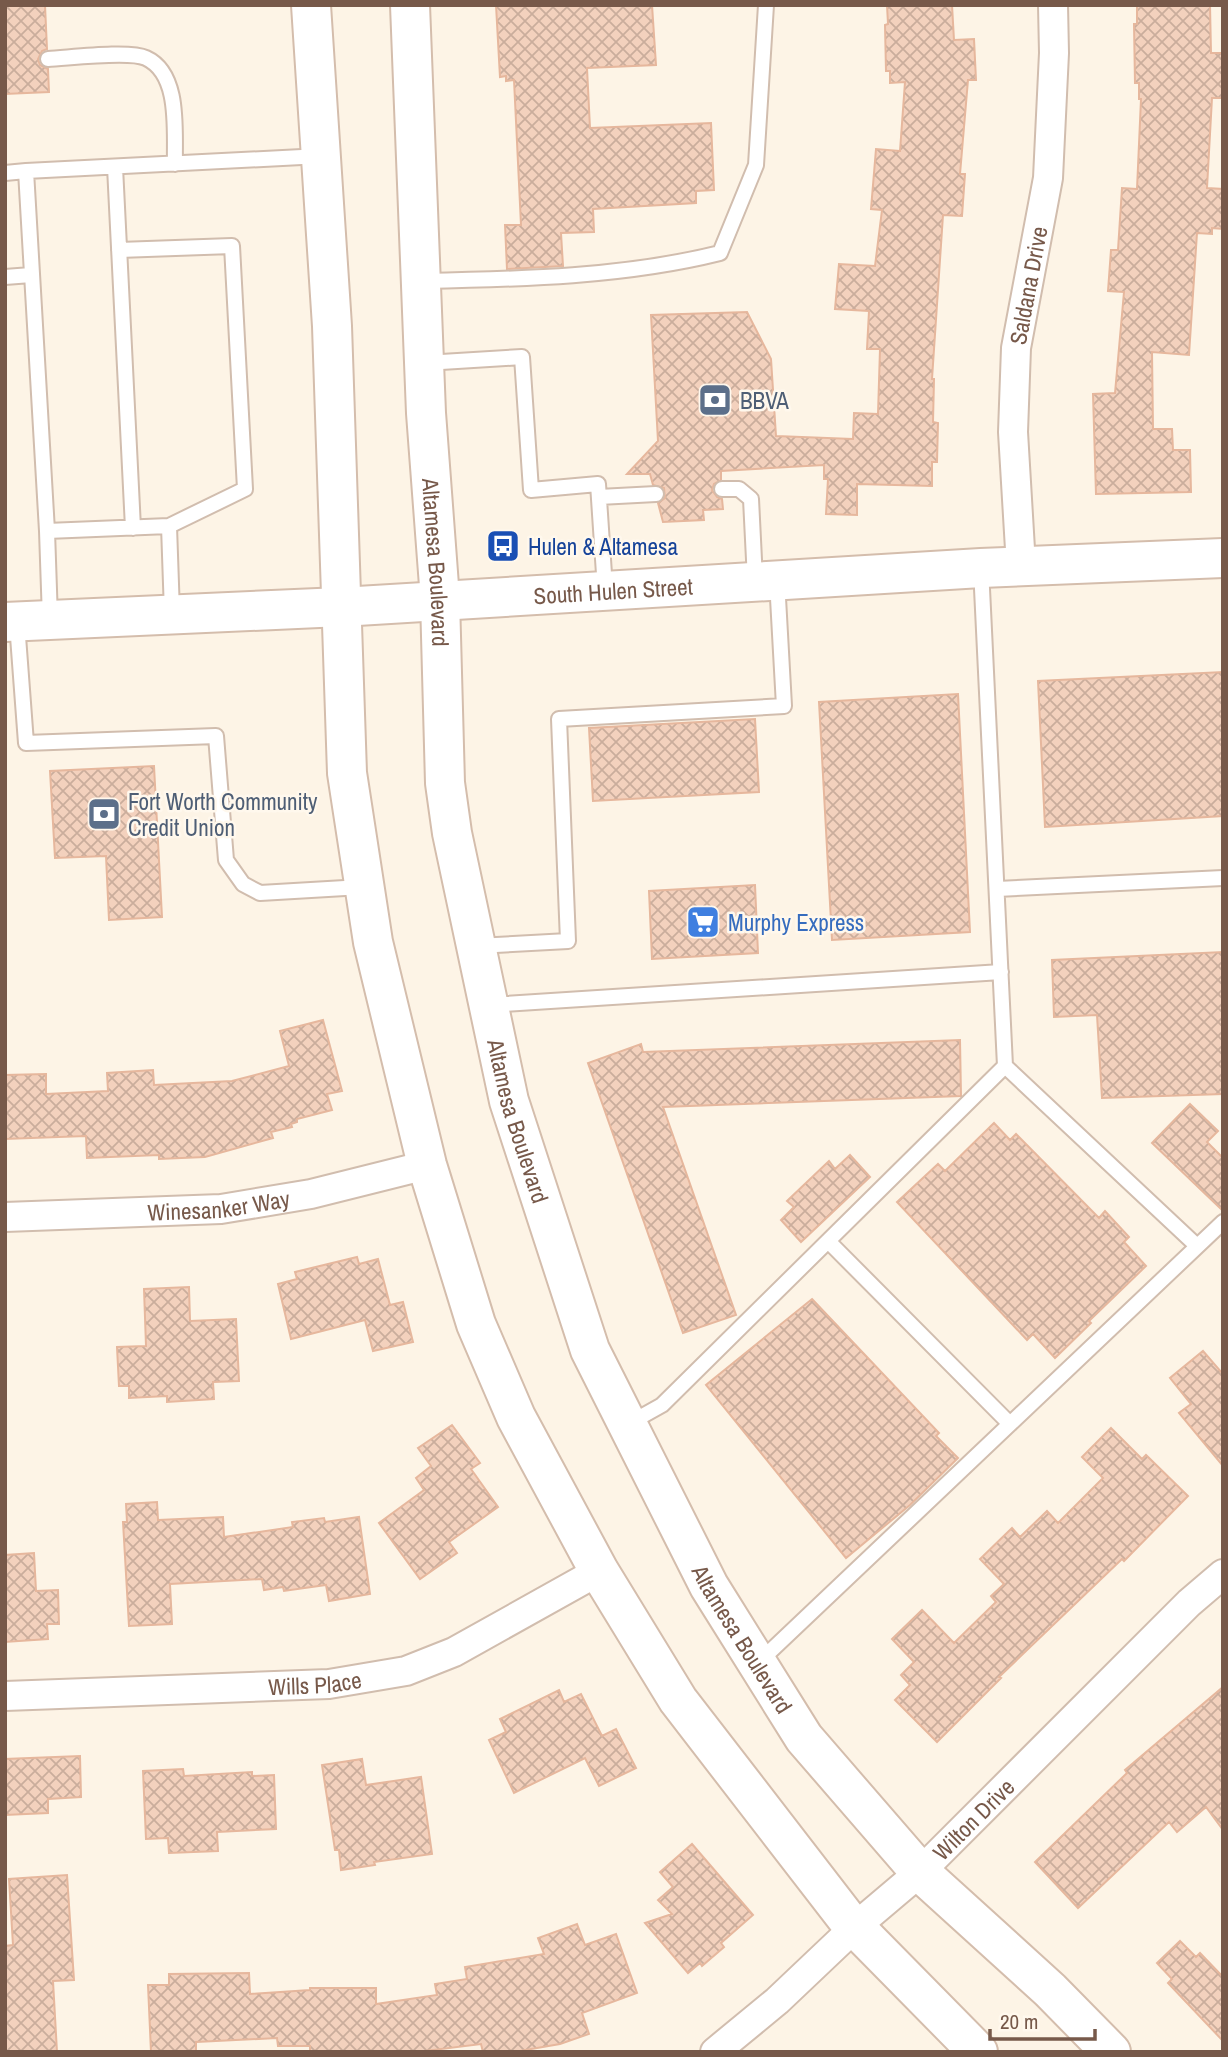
<svg xmlns="http://www.w3.org/2000/svg" width="1228" height="2057" viewBox="0 0 1228 2057" font-family="'Archivo Narrow',sans-serif">
	<style>
		.building { fill: url(#building-cross-hatch); stroke: #e6b79d; stroke-width: 2 }
		.lines { fill: none; stroke-linecap: round; stroke-linejoin: round }
		.service-casing { stroke: #d1bdae; stroke-width: 18 }
		.minor-casing { stroke: #d1bdae; stroke-width: 32 }
		.secondary-casing { stroke: #d4bdac; stroke-width: 42 }
		.service { stroke: #fff; stroke-width: 14 }
		.minor { stroke: #fff; stroke-width: 28 }
		.secondary { stroke: #fff; stroke-width: 38 }
		.labels { text-anchor: middle; dominant-baseline: central; stroke-width: 5; stroke-linejoin: round; paint-order: stroke }
		.street-label { font-size: 23px; fill: #77594a; stroke: #fff8ed }
		.service-label { font-size: 23px; fill: #4e5e75; stroke: #fff8ed; text-anchor: start }
		.transit-label { font-size: 23px; fill: #164399; stroke: #fff8ed; text-anchor: start }
		.shop-label { font-size: 23px; fill: #366cbe; stroke: #fff8ed; text-anchor: start }
	</style>
	<defs>
		<pattern id="building-cross-hatch" width="8" height="8" patternUnits="userSpaceOnUse" patternTransform="scale(1.75)"><rect width="8" height="8" fill="#f3d1bd"/><path d="M0 0l8 8M0 8l8-8" fill="none" stroke="#caad9c"/></pattern>
	</defs>
	<rect width="100%" height="100%" fill="#fdf4e6"/>
	<path class="building" d="M 5,5 L 45,5 L 47,49 L 42,51 L 38,59 L 40,65 L 48,69 L 49,92 L 5,94 Z
		M 496,5 L 652,5 L 656,65 L 587,68 L 590,128 L 711,123 L 714,190 L 696,191 L 696,203 L 593,209 L 594,232 L 561,233 L 563,266 L 507,269 L 505,225 L 521,225 L 514,80 L 506,81 L 506,76 L 500,77 Z
		M 887,5 L 952,5 L 954,40 L 974,39 L 976,80 L 968,80 L 960,174 L 965,174 L 962,216 L 943,215 L 932,379 L 934,379 L 933,422 L 938,423 L 937,462 L 932,462 L 932,486 L 857,484 L 857,515 L 826,514 L 828,479 L 824,479 L 824,465 L 721,471 L 721,480 L 714,484 L 712,490 L 717,497 L 722,499 L 723,509 L 703,510 L 704,520 L 663,522 L 658,503 L 665,498 L 664,488 L 653,485 L 650,474 L 627,474 L 658,441 L 651,315 L 747,312 L 771,359 L 776,436 L 853,439 L 854,413 L 878,414 L 880,349 L 867,349 L 869,311 L 835,309 L 839,264 L 875,266 L 882,210 L 871,209 L 876,149 L 900,151 L 905,82 L 890,83 L 890,71 L 886,71 L 885,25 L 888,24 Z
		M 1137,5 L 1210,5 L 1211,53 L 1223,53 L 1223,98 L 1212,98 L 1207,188 L 1223,189 L 1223,229 L 1212,228 L 1212,234 L 1197,233 L 1189,355 L 1152,352 L 1153,429 L 1172,429 L 1173,450 L 1190,450 L 1191,492 L 1096,494 L 1093,394 L 1115,393 L 1124,292 L 1108,291 L 1111,250 L 1118,250 L 1122,188 L 1137,189 L 1141,99 L 1139,99 L 1139,83 L 1135,83 L 1134,24 L 1137,24 Z
		M 1223,672 L 1223,816 L 1045,827 L 1038,681 Z
		M 958,694 L 970,932 L 832,940 L 819,702 Z
		M 755,719 L 759,792 L 593,801 L 589,728 Z
		M 154,766 L 162,917 L 109,920 L 106,856 L 55,858 L 50,771 Z
		M 755,885 L 758,953 L 652,959 L 649,891 Z
		M 1223,952 L 1223,1094 L 1102,1098 L 1097,1015 L 1054,1017 L 1052,960 Z
		M 323,1020 L 342,1091 L 327,1094 L 332,1110 L 297,1119 L 297,1122 L 291,1124 L 292,1127 L 271,1132 L 273,1138 L 205,1157 L 159,1159 L 159,1155 L 87,1158 L 86,1136 L 5,1139 L 5,1075 L 46,1074 L 46,1094 L 108,1091 L 107,1073 L 153,1070 L 154,1085 L 232,1081 L 289,1066 L 280,1031 Z
		M 960,1040 L 961,1096 L 663,1107 L 736,1315 L 683,1333 L 588,1063 L 641,1044 L 643,1052 Z
		M 1190,1104 L 1218,1131 L 1207,1142 L 1223,1158 L 1223,1211 L 1152,1143 Z
		M 994,1123 L 1010,1140 L 1016,1134 L 1099,1218 L 1105,1211 L 1129,1237 L 1124,1242 L 1146,1266 L 1089,1321 L 1091,1323 L 1055,1358 L 1033,1334 L 1027,1340 L 897,1202 L 938,1164 L 945,1171 Z
		M 850,1155 L 870,1177 L 801,1242 L 781,1220 L 794,1207 L 787,1201 L 829,1161 L 835,1169 Z
		M 357,1257 L 359,1264 L 378,1259 L 390,1305 L 403,1302 L 413,1342 L 373,1351 L 365,1320 L 291,1339 L 278,1284 L 297,1279 L 295,1272 Z
		M 189,1287 L 190,1321 L 236,1319 L 239,1381 L 213,1382 L 214,1399 L 167,1402 L 167,1396 L 129,1398 L 129,1386 L 119,1386 L 117,1347 L 146,1346 L 144,1289 Z
		M 812,1299 L 939,1433 L 936,1436 L 958,1458 L 910,1505 L 846,1558 L 706,1385 Z
		M 1203,1351 L 1223,1374 L 1223,1466 L 1179,1413 L 1191,1404 L 1170,1378 Z
		M 452,1425 L 480,1463 L 471,1469 L 498,1507 L 449,1542 L 457,1553 L 420,1579 L 379,1523 L 424,1490 L 416,1478 L 431,1466 L 418,1448 Z
		M 1111,1428 L 1142,1459 L 1146,1455 L 1188,1496 L 1124,1561 L 1122,1559 L 999,1677 L 1001,1678 L 937,1742 L 895,1700 L 910,1685 L 901,1675 L 914,1662 L 892,1639 L 922,1610 L 954,1643 L 996,1602 L 991,1596 L 1004,1584 L 980,1559 L 1012,1528 L 1020,1537 L 1047,1511 L 1058,1523 L 1103,1478 L 1082,1457 Z
		M 157,1502 L 158,1520 L 223,1517 L 224,1537 L 293,1527 L 292,1522 L 324,1518 L 325,1522 L 359,1517 L 370,1594 L 329,1601 L 326,1585 L 284,1591 L 283,1587 L 264,1590 L 262,1579 L 170,1584 L 172,1624 L 129,1626 L 123,1522 L 127,1522 L 126,1504 Z
		M 34,1553 L 36,1591 L 58,1590 L 59,1624 L 47,1624 L 48,1639 L 5,1642 L 5,1555 Z
		M 1223,1687 L 1223,1830 L 1206,1807 L 1177,1832 L 1169,1822 L 1078,1908 L 1035,1862 L 1127,1773 L 1125,1770 Z
		M 559,1690 L 564,1702 L 581,1694 L 602,1736 L 616,1729 L 636,1768 L 599,1786 L 585,1758 L 514,1793 L 489,1740 L 506,1732 L 500,1719 Z
		M 80,1756 L 81,1797 L 48,1799 L 48,1813 L 5,1815 L 5,1759 Z
		M 362,1759 L 366,1785 L 421,1777 L 432,1854 L 374,1862 L 375,1865 L 341,1870 L 339,1850 L 335,1850 L 322,1765 Z
		M 183,1769 L 184,1776 L 252,1772 L 252,1776 L 274,1775 L 276,1829 L 217,1832 L 218,1851 L 169,1853 L 168,1838 L 146,1839 L 143,1771 Z
		M 692,1844 L 753,1915 L 721,1943 L 724,1947 L 702,1966 L 700,1963 L 688,1973 L 645,1923 L 672,1914 L 658,1900 L 673,1887 L 660,1872 Z
		M 67,1875 L 74,1980 L 53,1981 L 57,2052 L 5,2052 L 5,1946 L 13,1945 L 9,1879 Z
		M 577,1924 L 585,1945 L 616,1934 L 637,1993 L 582,2013 L 589,2034 L 560,2044 L 514,2052 L 483,2052 L 481,2044 L 417,2052 L 310,2052 L 310,2046 L 278,2046 L 277,2038 L 196,2042 L 196,2052 L 151,2052 L 148,1985 L 169,1985 L 169,1974 L 249,1973 L 250,1994 L 310,1990 L 310,1988 L 376,1988 L 376,2004 L 437,1995 L 435,1984 L 467,1979 L 465,1967 L 544,1954 L 538,1938 Z
		M 1180,1941 L 1196,1957 L 1200,1953 L 1223,1977 L 1223,2041 L 1168,1983 L 1172,1979 L 1157,1963 Z"/>
	<g class="lines">
		<defs>
			<path id="service" d="M 48,59 C 69,58 129,50 146,58 C 181,74 174,132 175,164
				M 115,167 L 133,528
				M 5,173 L 26,171
				M 119,250 L 232,246 L 245,489 L 169,526
				M 5,277 L 31,275
				M 422,281 C 522,279 624,277 720,253 L 756,165 L 766,5
				M 425,363 L 522,357 L 531,490 L 598,484 L 605,589
				M 722,489 L 739,489 L 751,499 L 755,580
				M 599,497 L 656,494
				M 47,531 L 50,619
				M 172,613 L 169,526 L 47,531 L 26,171 L 321,156
				M 17,623 L 26,743 L 216,736 L 226,860 L 243,884 L 260,893 L 362,887
				M 997,889 L 1223,878
				M 477,946 L 568,941 L 559,719 L 784,706 L 777,580
				M 489,1005 L 1001,972
				M 1005,1066 L 1197,1246
				M 828,1241 L 1010,1424
				M 628,1424 L 662,1405 L 1005,1066 L 981,568
				M 758,1663 L 1223,1222"/>
			<g id="minor">
				<path id="s1" d="M 1021,566 L 1013,432 L 1016,348 L 1048,178 L 1054,53 L 1053,5"/>
				<path id="s2" d="M 5,1217 L 221,1209 L 311,1194 L 427,1165"/>
				<path id="s3" d="M 5,1696 L 329,1684 L 406,1671 L 454,1652 L 599,1571"/>
				<path id="s4" d="M 715,2052 L 777,2001 L 855,1927 L 920,1872 L 1189,1603 L 1223,1574"/>
			</g>
			<g id="secondary">
				<path d="M 311,5 L 332,326 L 347,773 L 373,942 L 427,1165 L 476,1324 L 516,1417 L 599,1571 L 678,1700 L 847,1919 L 978,2052"/>
				<path id="s5" d="M 410,5 L 426,413 L 440,599 L 445,783 L 452,833 L 509,1101 L 590,1350 L 709,1586 L 804,1738 L 920,1872 L 1050,1990 L 1111,2052"/>
				<path id="s6" d="M 5,622 L 341,607 L 981,568 L 1223,558"/>
			</g>
		</defs>
		<use href="#service" class="service-casing"/>
		<use href="#minor" class="minor-casing"/>
		<use href="#secondary" class="secondary-casing"/>
		<use href="#service" class="service"/>
		<use href="#minor" class="minor"/>
		<use href="#secondary" class="secondary"/>
	</g>
	<defs>
		<symbol id="bank-square" viewBox="-11 -11 22 22"><rect x="-9" y="-9" width="18" height="18" rx="4" fill="#5c6f8a" stroke="#fff8ed"/><path d="M-6-4H6V4H-6ZM0-2.3a2.3 2.3 0 1 0 0 4.6a2.3 2.3 0 1 0 0-4.6Z" fill="#fff"/></symbol>
		<symbol id="bus-square" viewBox="-11 -11 22 22"><rect x="-9" y="-9" width="18" height="18" rx="4" fill="#1a4fb4" stroke="#fff8ed"/><path d="M-5-6H5V4H4V6H2V4H-2V6H-4V4H-5ZM-3.5-4V0h7V-4ZM-3.5 1.2v1.5H-2V1.2ZM2 1.2v1.5H3.5V1.2Z" fill="#fff"/></symbol>
		<symbol id="supermarket-square" viewBox="-11 -11 22 22"><rect x="-9" y="-9" width="18" height="18" rx="4" fill="#3f7fe0" stroke="#fff8ed"/><path d="M-6-5.5h2.5l.6 2H6L4.5 2H-2.5L-4.4-4H-6ZM-1.5 3.2a1.3 1.3 0 1 0 .1 0ZM3 3.2a1.3 1.3 0 1 0 .1 0Z" fill="#fff"/></symbol>
	</defs>
	<g fill-rule="evenodd">
		<use href="#bank-square" x="696" y="381" width="38" height="38"/>
		<use href="#bus-square" x="484" y="527" width="38" height="38"/>
		<use href="#bank-square" x="85" y="795" width="38" height="38"/>
		<use href="#supermarket-square" x="684" y="903" width="38" height="38"/>
	</g>
	<g class="labels">
		<g class="street-label">
			<text stroke="none"><textPath href="#s1" startOffset="282">Saldana Drive</textPath></text>
			<text stroke="none"><textPath href="#s5" startOffset="558">Altamesa Boulevard</textPath></text>
			<text stroke="none"><textPath href="#s6" startOffset="609">South Hulen Street</textPath></text>
			<text stroke="none"><textPath href="#s5" startOffset="1125">Altamesa Boulevard</textPath></text>
			<text stroke="none"><textPath href="#s2" startOffset="214">Winesanker Way</textPath></text>
			<text stroke="none"><textPath href="#s5" startOffset="1692">Altamesa Boulevard</textPath></text>
			<text stroke="none"><textPath href="#s3" startOffset="310">Wills Place</textPath></text>
			<text stroke="none"><textPath href="#s4" startOffset="348">Wilton Drive</textPath></text>
		</g>
		<g class="service-label">
			<text x="740" y="400">BBVA</text>
			<text x="128" y="801">Fort Worth Community<tspan x="128" dy="26">Credit Union</tspan></text>
		</g>
		<g class="transit-label">
			<text x="528" y="546">Hulen &amp; Altamesa</text>
		</g>
		<g class="shop-label">
			<text x="728" y="922">Murphy Express</text>
		</g>
	</g>
	<rect width="1228" height="2057" fill="none" stroke="#77594a" stroke-width="14"/>
	<path d="M990 2029v10h105v-10" fill="none" stroke="#77594a" stroke-width="3.5"/>
	<text x="1000" y="2029" font-size="21" fill="#77594a" stroke="#fff8ed" stroke-width="5" paint-order="stroke">20 m</text>
</svg>
